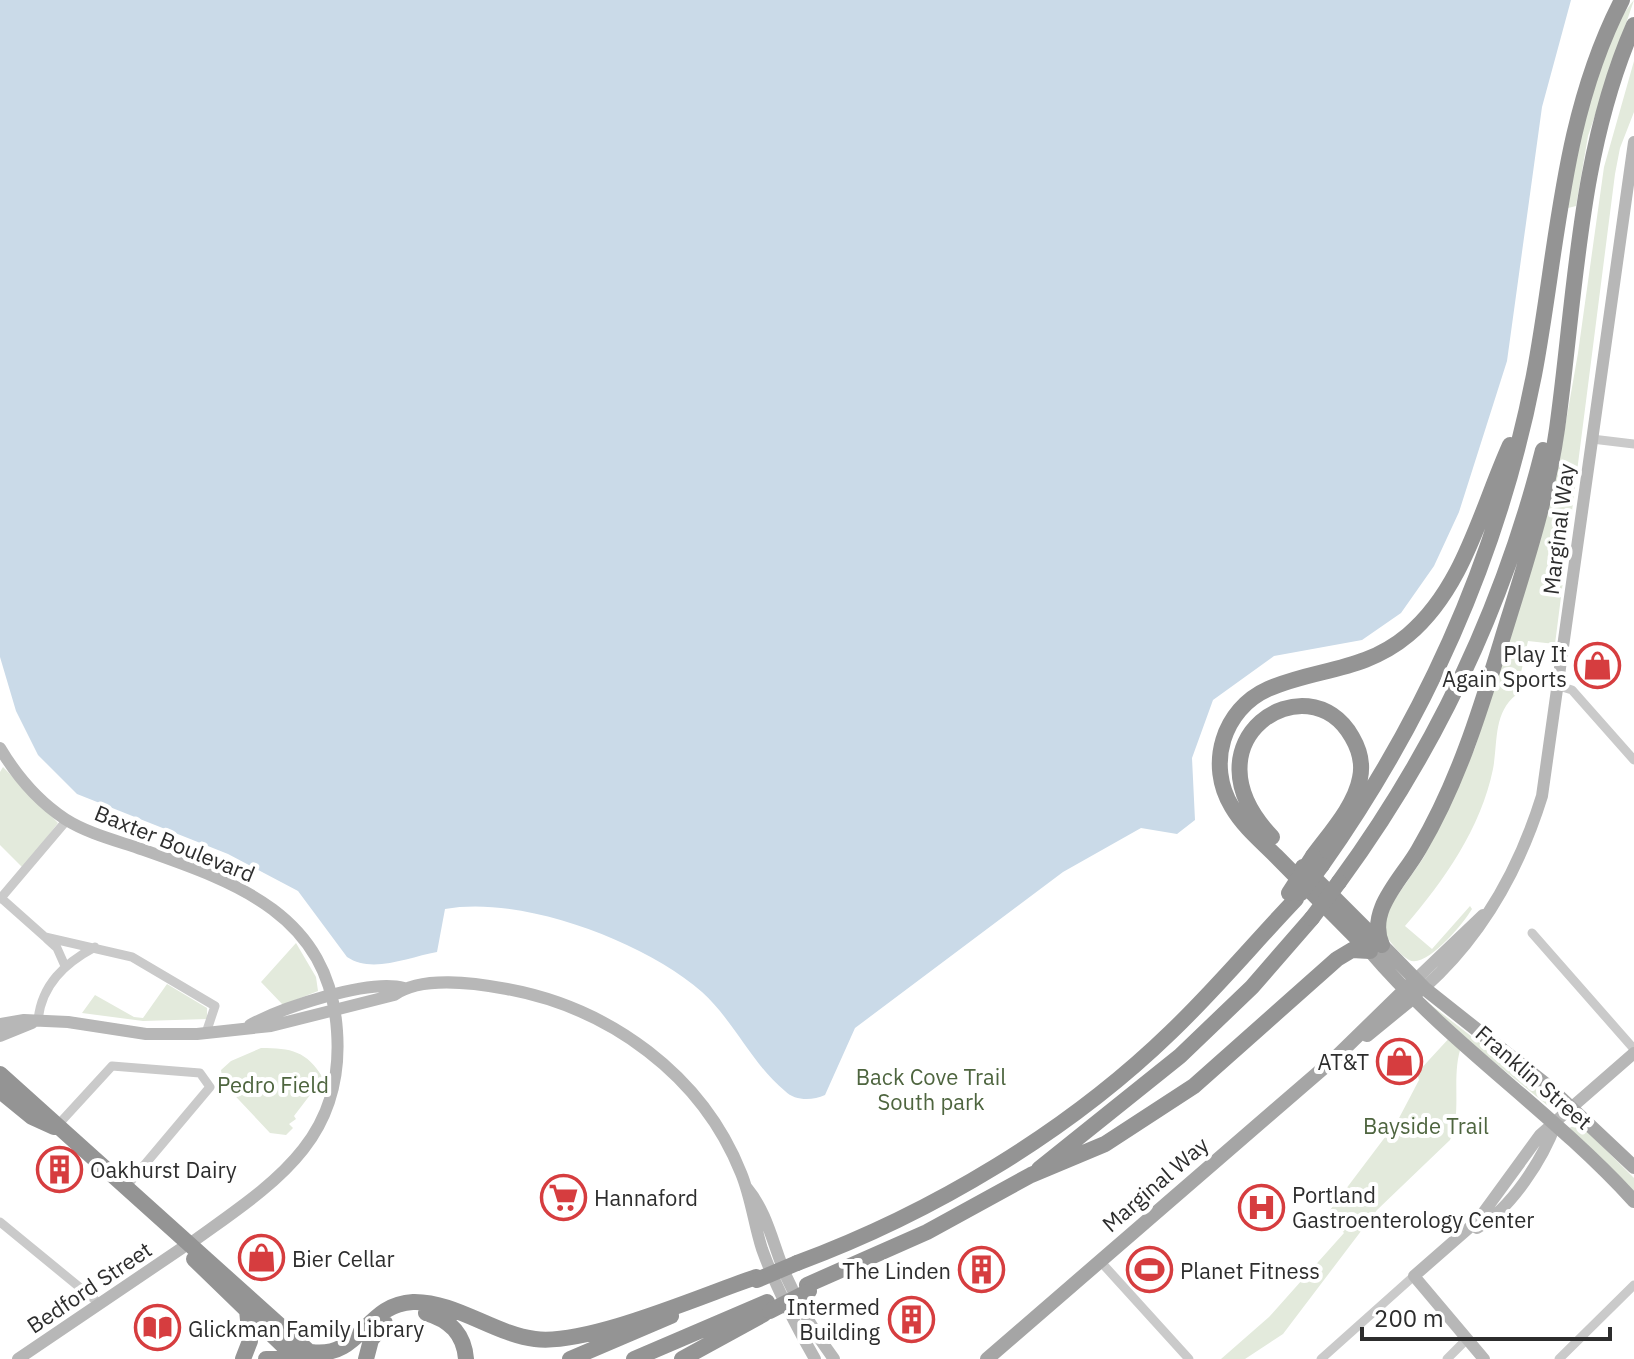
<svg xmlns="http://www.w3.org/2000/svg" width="1634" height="1359" viewBox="0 0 1634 1359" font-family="'IBM Plex Sans',sans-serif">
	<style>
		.green { fill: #e3eadc }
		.water { fill: #cadae8 }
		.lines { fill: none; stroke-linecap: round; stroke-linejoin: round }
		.street { stroke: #cacaca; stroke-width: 9 }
		.secondary { stroke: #b7b7b7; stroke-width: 12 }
		.primary { stroke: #a5a5a5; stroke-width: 14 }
		.highway { stroke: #949494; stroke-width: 16 }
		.highway-bridge { stroke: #949494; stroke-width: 16 }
		.labels { text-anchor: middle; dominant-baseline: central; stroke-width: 8; stroke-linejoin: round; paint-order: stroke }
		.street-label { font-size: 22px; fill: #2d2d2d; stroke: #fff }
		.poi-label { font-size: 22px; fill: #2d2d2d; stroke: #fff; text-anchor: start }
		.park-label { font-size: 22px; fill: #4e653f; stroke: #fff }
	</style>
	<rect width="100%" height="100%" fill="#fff"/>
	<path class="green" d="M 1634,0 L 1588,136 L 1576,206 L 1568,208 C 1577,147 1594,47 1634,0 Z
		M 1634,61 L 1634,112 L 1620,148 L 1615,174 L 1555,644 L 1528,641 L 1516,695 C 1493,713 1498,743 1493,769 C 1481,828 1444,881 1405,926 L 1432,949 L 1470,906 L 1472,909 C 1463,924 1426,969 1409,960 C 1400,955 1392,944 1386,936 L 1384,915 L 1424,857 L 1475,748 L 1557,473 L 1578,353 L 1604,167 Z
		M 3,767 L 58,823 L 23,868 L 0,845 L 0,772 Z
		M 296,943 L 316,977 L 318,991 L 283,1005 L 261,982 Z
		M 167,984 L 207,1008 L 207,1019 L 143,1021 L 82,1013 L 95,995 L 134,1017 L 143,1018 Z
		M 1422,998 L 1529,1081 L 1545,1090 L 1552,1104 L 1547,1105 L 1440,1018 Z
		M 1452,1035 L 1462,1044 C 1450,1076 1463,1112 1450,1140 L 1377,1210 L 1283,1334 L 1245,1359 L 1221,1359 L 1269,1317 L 1344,1233 L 1327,1214 L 1398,1120 L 1419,1080 L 1417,1073 Z
		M 261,1048 C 291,1048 307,1051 323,1078 L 294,1116 L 296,1119 L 289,1124 L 293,1128 L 286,1135 L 270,1133 L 223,1083 L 221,1070 L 231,1061 Z
		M 1579,1123 L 1634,1178 L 1634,1195 L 1569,1128 Z"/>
	<path class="water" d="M 0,0 L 1571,0 L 1542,107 L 1507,361 L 1459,512 L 1434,566 L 1401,613 L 1362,640 L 1274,656 L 1213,700 L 1192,758 L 1195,820 L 1177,834 L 1141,828 L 1063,872 L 855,1028 L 825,1095 C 812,1101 795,1101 785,1091 C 752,1064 734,1021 702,992 C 644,941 521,895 445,909 L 437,952 C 409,957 372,974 347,957 L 298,891 L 228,854 L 77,794 L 38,755 L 16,711 L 0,657 Z"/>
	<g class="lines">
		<path class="street" d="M 1592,439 L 1634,444
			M 1559,686 L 1572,690 L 1634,760
			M 0,897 L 45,937 L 132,957 L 215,1006 L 206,1033
			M 0,899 L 67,820
			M 1532,933 L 1634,1049
			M 47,939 L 57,948 L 65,966
			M 38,1021 C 41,985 65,963 95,947
			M 56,1127 L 112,1066 L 200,1073 L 210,1087 L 125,1188
			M 0,1222 L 100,1304
			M 1100,1261 L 1189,1359
			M 1321,1359 L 1414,1276
			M 1447,1359 L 1466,1340
			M 1559,1359 L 1634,1285"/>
		<path class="secondary" d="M 0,748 C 16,775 38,801 65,819 C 87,833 114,840 138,848 C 235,882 329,913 337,1031 C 345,1142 271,1185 191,1243
			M 1415,980 L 1483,915
			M 1424,988 C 1481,937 1519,870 1542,796 L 1634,142
			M 0,1024 L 24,1020 L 68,1022 L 146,1034 L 197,1034 L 271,1026 L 394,995 C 422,975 475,983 507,989 C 610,1008 702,1075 741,1173 C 751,1197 754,1224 762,1249 C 776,1288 795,1324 815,1359
			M 250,1025 C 282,1008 369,978 404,988
			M 0,1036 L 32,1023
			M 747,1188 C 768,1213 774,1249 787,1278 C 800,1307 815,1334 834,1359
			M 1477,1228 C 1511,1209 1543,1159 1556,1123
			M 18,1359 L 182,1248
			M 1484,1359 L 1414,1276 L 1478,1220 L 1540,1135 L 1634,1053"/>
		<path class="primary" d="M 1382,945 L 1424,988 L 1549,1087 L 1634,1167
			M 1370,951 C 1449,1044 1552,1111 1634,1201
			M 1367,1035 L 1416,995
			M 987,1359 L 1334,1059 L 1415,980"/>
		<path class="highway" d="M 1272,837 C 1180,741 1308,659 1352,737 C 1359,749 1363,764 1360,778 C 1355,806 1329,834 1313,856
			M 1322,865 C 1427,716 1499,555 1534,375 C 1558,248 1561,118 1622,0
			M 1303,867 L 1380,944
			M 1339,882 C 1435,751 1503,608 1543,450
			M 1382,945 C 1366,910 1403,878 1419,849 C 1462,776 1484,697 1509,617 C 1528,556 1548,493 1557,429 C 1576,293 1578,153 1634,25
			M 1370,951 C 1339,920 1308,888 1276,856 C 1261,841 1243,826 1232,807 C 1206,765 1223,709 1268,689 C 1316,668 1364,672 1408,635 C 1464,588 1481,509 1510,445
			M 0,1074 L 316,1358
			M 0,1091 L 32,1117 L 54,1127
			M 1039,1169 L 1180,1056 L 1252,987 L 1312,918
			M 194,1259 L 297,1359
			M 797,1263 C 932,1213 1068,1132 1171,1032 C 1215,990 1254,943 1296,899
			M 807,1285 L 927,1232 L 1031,1175 L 1105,1144 L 1194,1086 L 1337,959 L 1352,950 L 1370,951
			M 426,1313 C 450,1320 464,1334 466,1359
			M 311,1352 C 361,1359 365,1304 413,1302 C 455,1301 494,1334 535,1339 C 587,1346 703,1295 756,1277
			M 243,1359 L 250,1341 L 247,1310
			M 266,1359 L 287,1359
			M 366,1359 L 371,1340 L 385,1323
			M 570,1359 L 671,1316
			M 634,1359 L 767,1302
			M 682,1359 L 764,1314"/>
		<path class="highway-bridge" d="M 1289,893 L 1313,856
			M 1301,893 L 1322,865
			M 1312,918 L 1339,882
			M 757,1280 L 797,1263
			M 770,1311 L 809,1291"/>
	</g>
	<defs>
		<symbol id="shop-ring" viewBox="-11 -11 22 22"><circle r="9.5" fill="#fff" stroke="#d63d3f" stroke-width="1.5"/><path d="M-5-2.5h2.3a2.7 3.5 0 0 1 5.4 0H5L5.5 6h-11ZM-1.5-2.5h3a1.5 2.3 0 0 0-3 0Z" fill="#d63d3f"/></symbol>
		<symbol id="building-ring" viewBox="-11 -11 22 22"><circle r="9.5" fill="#fff" stroke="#d63d3f" stroke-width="1.5"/><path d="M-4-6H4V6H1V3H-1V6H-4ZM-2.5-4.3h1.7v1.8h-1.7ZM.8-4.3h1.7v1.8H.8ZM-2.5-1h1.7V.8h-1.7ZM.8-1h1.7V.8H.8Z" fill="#d63d3f"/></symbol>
		<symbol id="supermarket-ring" viewBox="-11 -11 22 22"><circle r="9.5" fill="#fff" stroke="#d63d3f" stroke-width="1.5"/><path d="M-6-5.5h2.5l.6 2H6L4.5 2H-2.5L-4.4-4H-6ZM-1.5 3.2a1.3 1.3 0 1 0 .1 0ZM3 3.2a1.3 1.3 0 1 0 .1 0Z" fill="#d63d3f"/></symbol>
		<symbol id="hospital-ring" viewBox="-11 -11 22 22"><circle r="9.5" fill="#fff" stroke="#d63d3f" stroke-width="1.5"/><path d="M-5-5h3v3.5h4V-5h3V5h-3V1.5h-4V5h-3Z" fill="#d63d3f"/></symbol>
		<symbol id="stadium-ring" viewBox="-11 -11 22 22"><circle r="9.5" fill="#fff" stroke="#d63d3f" stroke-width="1.5"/><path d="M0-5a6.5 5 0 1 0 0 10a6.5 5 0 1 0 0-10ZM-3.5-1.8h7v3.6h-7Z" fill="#d63d3f"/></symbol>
		<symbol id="library-ring" viewBox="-11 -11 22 22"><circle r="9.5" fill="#fff" stroke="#d63d3f" stroke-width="1.5"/><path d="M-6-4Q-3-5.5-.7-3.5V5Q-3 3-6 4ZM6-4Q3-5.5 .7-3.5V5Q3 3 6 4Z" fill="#d63d3f"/></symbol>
	</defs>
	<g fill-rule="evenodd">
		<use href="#shop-ring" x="1572" y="640" width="51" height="51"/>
		<use href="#shop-ring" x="1374" y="1036" width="51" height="51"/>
		<use href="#building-ring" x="34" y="1144" width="51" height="51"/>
		<use href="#supermarket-ring" x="538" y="1172" width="51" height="51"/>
		<use href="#hospital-ring" x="1236" y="1182" width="51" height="51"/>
		<use href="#shop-ring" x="236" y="1232" width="51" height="51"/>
		<use href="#building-ring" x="956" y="1244" width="51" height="51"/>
		<use href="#stadium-ring" x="1124" y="1244" width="51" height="51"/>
		<use href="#building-ring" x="886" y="1294" width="51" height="51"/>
		<use href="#library-ring" x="132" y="1302" width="51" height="51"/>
	</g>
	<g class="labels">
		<g class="street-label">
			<text transform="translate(1558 529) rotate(-83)">Marginal Way</text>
			<text transform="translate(175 843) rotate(22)">Baxter Boulevard</text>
			<text transform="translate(1534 1077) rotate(41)">Franklin Street</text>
			<text transform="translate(1155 1184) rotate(-41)">Marginal Way</text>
			<text transform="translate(89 1287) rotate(-34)">Bedford Street</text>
		</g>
		<g class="poi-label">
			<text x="1567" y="653" text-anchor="end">Play It<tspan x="1567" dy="25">Again Sports</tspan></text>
			<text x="1369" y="1061" text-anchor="end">AT&amp;T</text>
			<text x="90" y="1169">Oakhurst Dairy</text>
			<text x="1292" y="1194">Portland<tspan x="1292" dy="25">Gastroenterology Center</tspan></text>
			<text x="594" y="1197">Hannaford</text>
			<text x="292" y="1258">Bier Cellar</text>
			<text x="951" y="1270" text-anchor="end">The Linden</text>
			<text x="1180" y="1270">Planet Fitness</text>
			<text x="880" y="1306" text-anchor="end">Intermed<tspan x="880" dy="25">Building</tspan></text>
			<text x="188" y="1328">Glickman Family Library</text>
		</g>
		<g class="park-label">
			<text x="931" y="1076">Back Cove Trail<tspan x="931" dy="25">South park</tspan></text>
			<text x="273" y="1084">Pedro Field</text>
			<text x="1426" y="1125">Bayside Trail</text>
		</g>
	</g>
	<path d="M1362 1327v12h248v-12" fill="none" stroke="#2d2d2d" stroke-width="4"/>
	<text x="1374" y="1327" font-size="24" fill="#2d2d2d" stroke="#ffffff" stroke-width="6" paint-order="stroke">200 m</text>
</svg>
